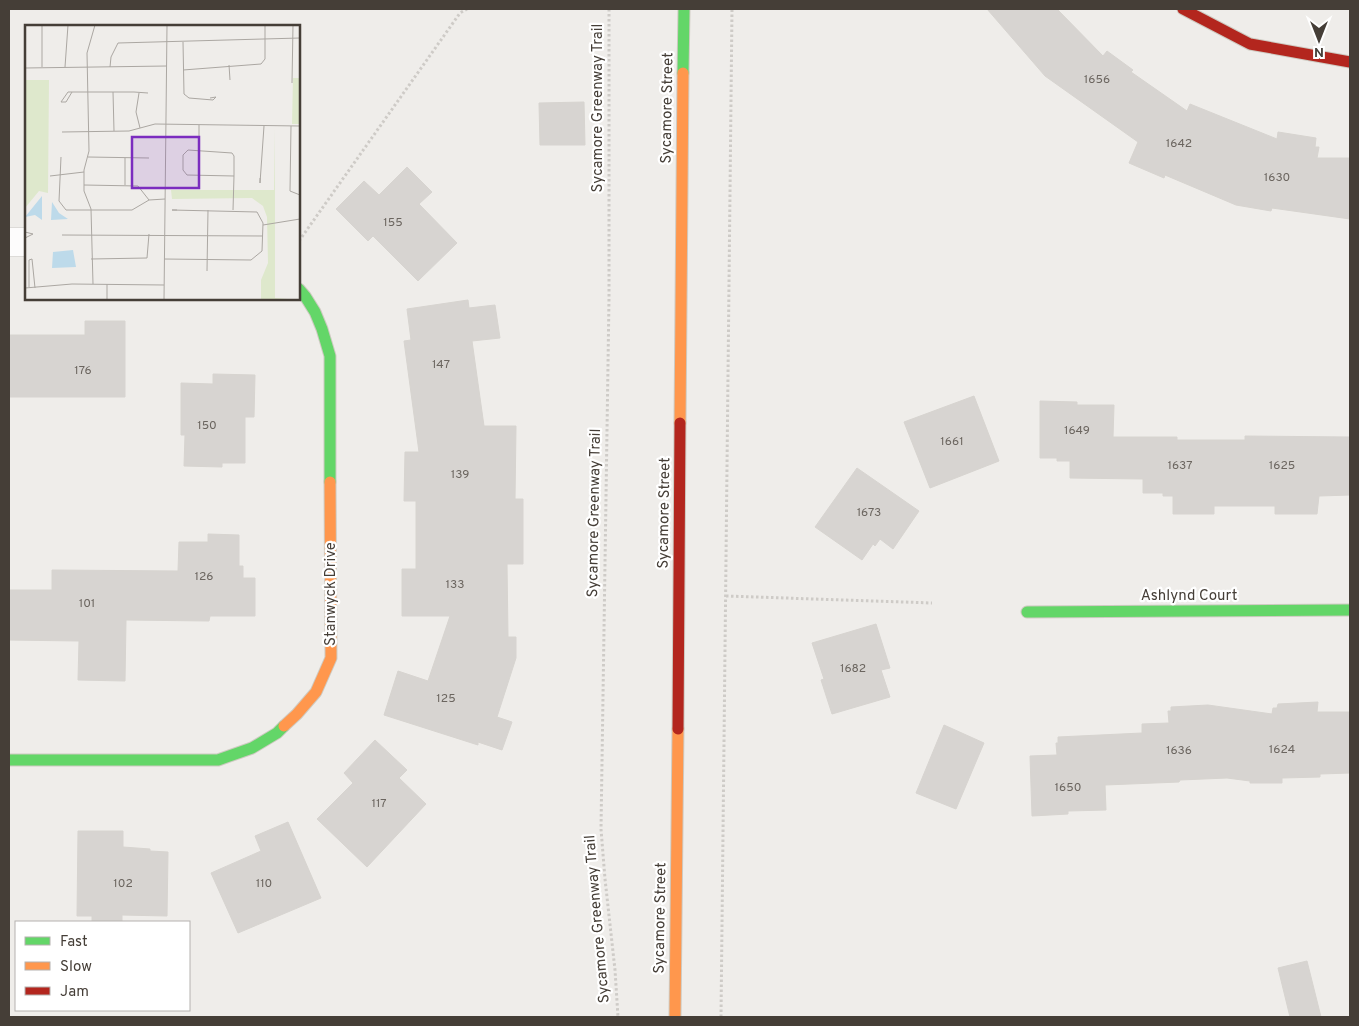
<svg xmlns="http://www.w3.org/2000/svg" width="1359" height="1026" viewBox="0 0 1359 1026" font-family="Overpass,sans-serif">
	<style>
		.building { fill: #d7d4d1; stroke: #d7d4d0 }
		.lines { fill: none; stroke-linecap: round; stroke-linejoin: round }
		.street-casing { stroke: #ccc9c6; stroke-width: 29 }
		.fast-casing { stroke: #cecac1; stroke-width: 13 }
		.slow-casing { stroke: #cecac1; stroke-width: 13 }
		.jam-casing { stroke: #cecac1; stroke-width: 13 }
		.path { stroke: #cecbc7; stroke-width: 3; stroke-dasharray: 2.5 2.5; stroke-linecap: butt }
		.street { stroke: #fdfcfc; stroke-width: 28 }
		.fast { stroke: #63d668; stroke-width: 11 }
		.slow { stroke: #ff974d; stroke-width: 11 }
		.jam { stroke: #b3261e; stroke-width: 11 }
		.labels { text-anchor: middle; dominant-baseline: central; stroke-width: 4.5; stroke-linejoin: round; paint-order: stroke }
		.number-label { font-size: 12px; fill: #6b655f }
		.street-label { font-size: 15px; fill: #453e37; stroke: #fff }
		.inset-road { fill: none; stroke: #aba7a2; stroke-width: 1 }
		.view { fill: #7b2cbf; fill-opacity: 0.15; stroke: #7b2cbf; stroke-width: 2.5 }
		.inset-edge { fill: none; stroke: #453e37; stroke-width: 2.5 }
	</style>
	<rect width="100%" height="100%" fill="#efedea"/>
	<path class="building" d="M 987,9 L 1057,9 L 1103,56 L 1107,51 L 1133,70 L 1131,72 L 1187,111 L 1190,104 L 1277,139 L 1278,132 L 1316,138 L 1315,147 L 1319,147 L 1317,158 L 1350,158 L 1350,219 L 1272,208 L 1271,211 L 1236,205 L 1165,175 L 1164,178 L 1129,163 L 1138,142 L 1045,76 Z
		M 584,102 L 585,145 L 540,145 L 539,103 Z
		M 407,167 L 432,192 L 419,204 L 457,243 L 418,281 L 373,236 L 368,241 L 336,209 L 364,181 L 379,195 Z
		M 468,300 L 469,308 L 495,305 L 500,338 L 472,341 L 484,426 L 516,426 L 515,499 L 523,499 L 523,564 L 507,564 L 508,637 L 516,637 L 516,658 L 497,717 L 512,722 L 502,750 L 478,742 L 478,745 L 384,715 L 398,671 L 428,681 L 450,616 L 402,616 L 402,569 L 416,569 L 416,501 L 404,501 L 405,452 L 419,452 L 404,341 L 411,340 L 407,309 Z
		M 85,321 L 125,321 L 125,397 L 9,397 L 9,335 L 85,335 Z
		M 213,374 L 255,375 L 254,417 L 245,417 L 245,463 L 222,463 L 222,467 L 184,466 L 185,435 L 181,435 L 181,383 L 213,384 Z
		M 974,396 L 999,461 L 930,488 L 904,422 Z
		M 1040,401 L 1077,402 L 1077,405 L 1114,405 L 1113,437 L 1177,437 L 1177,440 L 1245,440 L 1245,436 L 1350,437 L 1350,495 L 1319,496 L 1317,514 L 1275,514 L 1275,506 L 1214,506 L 1214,514 L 1173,514 L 1173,496 L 1163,496 L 1163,493 L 1143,493 L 1143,479 L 1070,478 L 1070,461 L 1057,461 L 1057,458 L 1040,458 Z
		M 857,468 L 919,511 L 893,549 L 880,539 L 875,546 L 873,544 L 862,560 L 815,527 Z
		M 208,534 L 239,535 L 239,566 L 243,566 L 243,578 L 255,578 L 255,616 L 210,616 L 209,621 L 126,620 L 125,681 L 78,680 L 79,641 L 9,640 L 9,590 L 52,590 L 52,570 L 178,571 L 179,542 L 208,542 Z
		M 876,624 L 890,668 L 881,670 L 890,697 L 832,714 L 821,680 L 824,679 L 812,643 Z
		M 1318,702 L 1317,712 L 1350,712 L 1350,773 L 1320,774 L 1320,777 L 1282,778 L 1282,783 L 1250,783 L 1250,781 L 1227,778 L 1180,780 L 1179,782 L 1105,785 L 1106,810 L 1068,811 L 1068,814 L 1032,816 L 1030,756 L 1057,755 L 1056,743 L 1058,743 L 1058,737 L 1142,733 L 1142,724 L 1169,723 L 1168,711 L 1171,711 L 1171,707 L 1208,705 L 1272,714 L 1273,708 L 1277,708 L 1278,704 Z
		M 944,725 L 984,743 L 956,809 L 916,793 Z
		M 375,740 L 407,770 L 399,778 L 426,804 L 367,867 L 317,819 L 353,783 L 344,773 Z
		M 288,822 L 321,898 L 238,933 L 211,873 L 261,851 L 255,836 Z
		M 78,831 L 123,831 L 123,847 L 150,849 L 150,851 L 168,852 L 167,916 L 122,915 L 122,922 L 92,922 L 92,916 L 77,916 Z
		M 1307,961 L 1321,1017 L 1290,1017 L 1278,968 Z"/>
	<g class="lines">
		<defs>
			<path id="street" d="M 9,242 L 26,242"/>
			<path id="fast" d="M 683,73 L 684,9
				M 299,289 L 305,296 L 315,312 L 322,329 L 330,356 L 330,482
				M 1027,612 L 1350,610
				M 9,760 L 218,760 L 252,748 L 277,733 L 284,726"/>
			<path id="slow" d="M 680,423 L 683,73
				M 284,726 L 297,714 L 316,692 L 331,658 L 330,482
				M 675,1017 L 678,729"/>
			<path id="jam" d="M 1183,9 L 1250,44 L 1350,62
				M 678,729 L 680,423"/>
		</defs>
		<use href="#street" class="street-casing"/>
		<use href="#fast" class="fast-casing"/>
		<use href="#slow" class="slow-casing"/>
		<use href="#jam" class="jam-casing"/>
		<path class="path" d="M 609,9 L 609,298 L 601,829 L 605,879 L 615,970 L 618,1017
			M 299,241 L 460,13 L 467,9
			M 726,596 L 932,603
			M 721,1017 L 732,9"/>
		<use href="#street" class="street"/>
		<use href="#fast" class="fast"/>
		<use href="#slow" class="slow"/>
		<use href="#jam" class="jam"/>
	</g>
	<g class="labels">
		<g class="number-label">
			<text x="1097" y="80">1656</text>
			<text x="1179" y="144">1642</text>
			<text x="1277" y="178">1630</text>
			<text x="393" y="223">155</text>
			<text x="441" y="365">147</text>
			<text x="83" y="371">176</text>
			<text x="207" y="426">150</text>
			<text x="1077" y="431">1649</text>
			<text x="952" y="442">1661</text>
			<text x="1180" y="466">1637</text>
			<text x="1282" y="466">1625</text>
			<text x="460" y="475">139</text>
			<text x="869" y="513">1673</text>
			<text x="204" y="577">126</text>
			<text x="455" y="585">133</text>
			<text x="87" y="604">101</text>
			<text x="853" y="669">1682</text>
			<text x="446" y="699">125</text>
			<text x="1282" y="750">1624</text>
			<text x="1179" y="751">1636</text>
			<text x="1068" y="788">1650</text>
			<text x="379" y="804">117</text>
			<text x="123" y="884">102</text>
			<text x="264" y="884">110</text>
		</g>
		<g class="street-label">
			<text transform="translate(598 108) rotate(-90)">Sycamore Greenway Trail</text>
			<text transform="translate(668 108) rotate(-89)">Sycamore Street</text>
			<text transform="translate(595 513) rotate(-89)">Sycamore Greenway Trail</text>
			<text transform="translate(665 513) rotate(-89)">Sycamore Street</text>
			<text transform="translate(331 594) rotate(-90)">Stanwyck Drive</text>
			<text x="1189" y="596">Ashlynd Court</text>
			<text transform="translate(661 918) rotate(-89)">Sycamore Street</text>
			<text transform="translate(598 919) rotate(-95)">Sycamore Greenway Trail</text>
		</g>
	</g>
	<g transform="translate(25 25)">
		<rect width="275" height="275" fill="#efedea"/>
		<path d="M 268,53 L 275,53 L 275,99 L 267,99 ZM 0,55 L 24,55 L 23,168 L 14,166 L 0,183 ZM 250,103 L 250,273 L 275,275 L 188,275 L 236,274 L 236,255 L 243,238 L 242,192 L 238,181 L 227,173 L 147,174 L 146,165 L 249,165 Z" fill="#dee8cc"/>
		<path d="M 17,171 L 17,195 L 10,190 L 0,192 ZM 27,177 L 34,188 L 43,194 L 26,195 ZM 48,225 L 51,242 L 27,243 L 28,227 Z" fill="#bddaea"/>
		<path class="inset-road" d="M 158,17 L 159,69 L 164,73 L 188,75 L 191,72 L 185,73M 204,40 L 205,55M 17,42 L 17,0M 40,42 L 43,0M 85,42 L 86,32 L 93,18 L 275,13M 0,43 L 142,41M 158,45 L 236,39 L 240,34 L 240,0M 267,58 L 268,0M 47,67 L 41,77 L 36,77 L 43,67 L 109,67 L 123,68M 88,67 L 89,106M 114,68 L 111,87 L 115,103M 266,101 L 265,166 L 275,170M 37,107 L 104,106 L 130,99 L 275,101M 174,125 L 174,100M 36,132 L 34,176 L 41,185 L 107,185 L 124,175 L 140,174M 63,132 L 124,133M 100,133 L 100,160M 25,151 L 59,147M 235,153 L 235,158 L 239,101M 59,160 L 113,161 L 124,175M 208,185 L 209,151 L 209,131 L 207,128 L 163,125 L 158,130 L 158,145 L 162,150 L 209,151M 238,200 L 275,194M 0,207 L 8,209 L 0,213M 37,210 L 238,211M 66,234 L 122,233 L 124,209M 139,234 L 226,235 L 237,226 L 238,198 L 232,187 L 147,185 L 152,185M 182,246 L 183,185M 68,259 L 66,184 L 59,166 L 59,145 L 64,126 L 62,28 L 70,0M 4,262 L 4,235 L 7,234 L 10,263M 0,263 L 47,259 L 139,260M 82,275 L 82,259M 139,275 L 142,0"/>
		<path class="view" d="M 107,112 L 174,112 L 174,163 L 107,163 Z"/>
		<rect width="275" height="275" class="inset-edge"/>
	</g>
	<rect width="1359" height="1026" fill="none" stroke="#453e37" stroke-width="20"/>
	<rect x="15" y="921" width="175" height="90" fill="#ffffff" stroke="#b5b2af"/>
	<rect x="25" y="937" width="25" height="8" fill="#63d668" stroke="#b5b2af"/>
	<text x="60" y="946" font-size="15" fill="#453e37">Fast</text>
	<rect x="25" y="962" width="25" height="8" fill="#ff974d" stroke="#b5b2af"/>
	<text x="60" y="971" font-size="15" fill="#453e37">Slow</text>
	<rect x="25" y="987" width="25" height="8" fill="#b3261e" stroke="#b5b2af"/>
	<text x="60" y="996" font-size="15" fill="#453e37">Jam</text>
	<g transform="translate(1319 40) rotate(180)" stroke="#ffffff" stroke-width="4" paint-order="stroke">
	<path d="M0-4L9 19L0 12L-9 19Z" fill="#453e37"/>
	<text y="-8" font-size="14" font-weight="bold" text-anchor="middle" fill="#453e37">N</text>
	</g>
</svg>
